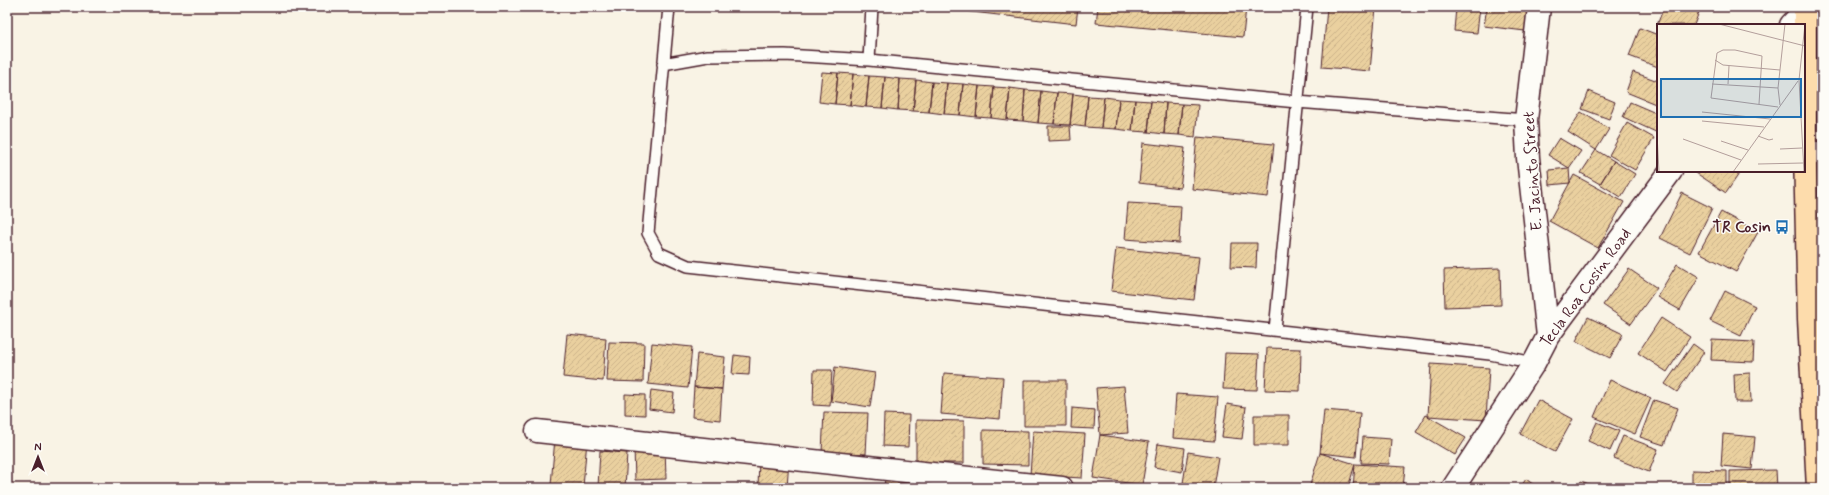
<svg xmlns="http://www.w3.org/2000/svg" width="1829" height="495" viewBox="0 0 1829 495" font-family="Mynerve,sans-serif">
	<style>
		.building { fill: url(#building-hatch); stroke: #4a1f2b }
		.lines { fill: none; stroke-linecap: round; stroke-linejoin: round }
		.lane-casing { stroke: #4a1f2b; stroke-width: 14 }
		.street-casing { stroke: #4a1f2b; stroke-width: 25 }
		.secondary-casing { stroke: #4a1f2b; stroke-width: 25 }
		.highway-casing { stroke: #4a1f2b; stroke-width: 25 }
		.lane { stroke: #fdfcf7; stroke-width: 11 }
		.street { stroke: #fdfcf7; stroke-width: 22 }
		.secondary { stroke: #fdfcf7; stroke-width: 22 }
		.highway { stroke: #fddcac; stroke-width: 22 }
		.labels { text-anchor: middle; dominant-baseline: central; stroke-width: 3; stroke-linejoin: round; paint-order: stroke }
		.street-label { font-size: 16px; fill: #4a1f2b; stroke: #fdfcf7 }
		.poi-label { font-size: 16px; font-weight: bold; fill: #4a1f2b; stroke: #fdfcf7; text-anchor: end }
		.inset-road { fill: none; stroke: #b39e9b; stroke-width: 1 }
		.view { fill: #1f6fb2; fill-opacity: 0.15; stroke: #1f6fb2; stroke-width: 2 }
		.inset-edge { fill: none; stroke: #4a1f2b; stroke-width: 2 }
	</style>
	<defs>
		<pattern id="building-hatch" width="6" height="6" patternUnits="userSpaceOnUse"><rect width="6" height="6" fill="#ead09f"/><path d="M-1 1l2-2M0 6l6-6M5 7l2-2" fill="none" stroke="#cab289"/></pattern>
	</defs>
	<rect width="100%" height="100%" fill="#f9f3e5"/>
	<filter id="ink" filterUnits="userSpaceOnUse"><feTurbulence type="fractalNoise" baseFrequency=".025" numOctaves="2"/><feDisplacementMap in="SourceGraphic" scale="8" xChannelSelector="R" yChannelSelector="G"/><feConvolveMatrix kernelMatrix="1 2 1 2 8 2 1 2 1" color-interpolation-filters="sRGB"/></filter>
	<g filter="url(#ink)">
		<path class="building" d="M 929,7 L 1078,7 L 1076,24 Z
			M 1098,7 L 1246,7 L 1243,37 L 1096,23 Z
			M 1327,7 L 1376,7 L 1370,71 L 1322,67 Z
			M 1456,7 L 1480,7 L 1477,33 L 1454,31 Z
			M 1487,7 L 1528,7 L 1525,31 L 1484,26 Z
			M 1664,7 L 1686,7 L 1699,12 L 1694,25 L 1657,25 Z
			M 1640,28 L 1658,35 L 1658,67 L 1629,56 Z
			M 822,72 L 838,73 L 835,104 L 819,102 Z
			M 1633,72 L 1658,81 L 1658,105 L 1626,92 Z
			M 838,73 L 853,74 L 850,105 L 835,104 Z
			M 853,74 L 869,76 L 866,107 L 850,105 Z
			M 869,76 L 885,77 L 882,108 L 866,107 Z
			M 885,77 L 900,79 L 898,110 L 882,108 Z
			M 900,79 L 916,80 L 913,111 L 898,110 Z
			M 916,80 L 932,82 L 929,112 L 913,111 Z
			M 932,82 L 947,83 L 944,114 L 929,112 Z
			M 947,83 L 963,84 L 960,115 L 944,114 Z
			M 963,84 L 979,86 L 976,117 L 960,115 Z
			M 979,86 L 994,87 L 991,118 L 976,117 Z
			M 994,87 L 1010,88 L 1007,120 L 991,118 Z
			M 1010,88 L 1025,90 L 1023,121 L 1007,120 Z
			M 1025,90 L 1041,91 L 1038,123 L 1023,121 Z
			M 1041,91 L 1057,93 L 1054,124 L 1038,123 Z
			M 1589,91 L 1615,102 L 1609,119 L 1582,109 Z
			M 1057,93 L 1073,94 L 1070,125 L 1054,124 Z
			M 1073,94 L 1088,96 L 1085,127 L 1070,125 Z
			M 1088,96 L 1104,97 L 1101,128 L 1085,127 Z
			M 1104,97 L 1119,99 L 1116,129 L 1101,128 Z
			M 1119,99 L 1135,100 L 1132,131 L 1116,129 Z
			M 1135,100 L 1151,101 L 1148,132 L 1132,131 Z
			M 1151,101 L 1166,103 L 1164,134 L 1148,132 Z
			M 1630,102 L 1658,114 L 1658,133 L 1623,117 Z
			M 1166,103 L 1182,104 L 1179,135 L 1164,134 Z
			M 1182,104 L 1198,105 L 1195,137 L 1179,135 Z
			M 1581,112 L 1609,129 L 1596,150 L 1568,132 Z
			M 1627,123 L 1654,138 L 1635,170 L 1609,155 Z
			M 1048,126 L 1070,126 L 1071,140 L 1048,141 Z
			M 1197,137 L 1274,144 L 1268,197 L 1192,189 Z
			M 1559,138 L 1581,151 L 1569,168 L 1548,155 Z
			M 1143,143 L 1185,148 L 1180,188 L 1139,183 Z
			M 1596,150 L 1614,161 L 1600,184 L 1581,173 Z
			M 1614,161 L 1635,174 L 1621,197 L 1600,184 Z
			M 1569,168 L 1570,183 L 1550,185 L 1549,170 Z
			M 1697,171 L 1741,171 L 1726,193 L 1696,173 Z
			M 1574,175 L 1624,202 L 1598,248 L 1549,221 Z
			M 1682,193 L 1712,208 L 1690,253 L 1660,238 Z
			M 1128,203 L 1181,206 L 1179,243 L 1125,239 Z
			M 1721,212 L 1758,232 L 1736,272 L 1699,252 Z
			M 1232,243 L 1257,243 L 1256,268 L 1231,267 Z
			M 1116,248 L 1199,257 L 1194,300 L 1111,291 Z
			M 1677,264 L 1699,277 L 1680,310 L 1657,297 Z
			M 1500,268 L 1501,305 L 1445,307 L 1444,270 Z
			M 1629,269 L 1657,288 L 1631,324 L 1603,305 Z
			M 1725,291 L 1755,306 L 1741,336 L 1710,321 Z
			M 1588,317 L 1623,334 L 1610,358 L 1576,341 Z
			M 1661,318 L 1690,337 L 1667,372 L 1638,353 Z
			M 567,334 L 606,338 L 603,381 L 563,377 Z
			M 1712,340 L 1754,342 L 1753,362 L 1711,360 Z
			M 609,342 L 644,343 L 643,382 L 607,381 Z
			M 652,343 L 692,347 L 688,388 L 648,384 Z
			M 1693,344 L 1704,352 L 1677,392 L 1665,384 Z
			M 1267,348 L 1301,349 L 1300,391 L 1265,390 Z
			M 1225,353 L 1259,354 L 1257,390 L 1223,389 Z
			M 697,354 L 725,357 L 722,389 L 694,387 Z
			M 734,355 L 750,357 L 749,375 L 732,374 Z
			M 1431,364 L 1489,368 L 1486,420 L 1428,416 Z
			M 835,367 L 875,373 L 870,407 L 831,401 Z
			M 814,370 L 832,370 L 830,406 L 813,405 Z
			M 944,373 L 1003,377 L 1000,419 L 941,414 Z
			M 1750,373 L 1751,402 L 1735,402 L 1734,374 Z
			M 1024,380 L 1066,380 L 1066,426 L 1024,426 Z
			M 1610,380 L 1651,398 L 1635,434 L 1594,417 Z
			M 1124,386 L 1128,433 L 1100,435 L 1096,388 Z
			M 694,387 L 722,389 L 720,420 L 692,417 Z
			M 651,390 L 674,393 L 672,412 L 649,409 Z
			M 625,394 L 645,395 L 645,415 L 625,414 Z
			M 1176,394 L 1218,397 L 1214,441 L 1173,438 Z
			M 1538,400 L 1573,419 L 1555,452 L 1520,434 Z
			M 1654,400 L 1678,408 L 1664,445 L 1640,437 Z
			M 1227,404 L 1246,407 L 1242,439 L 1222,437 Z
			M 1072,408 L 1095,410 L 1094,429 L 1071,428 Z
			M 1324,410 L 1360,413 L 1356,457 L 1320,453 Z
			M 824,412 L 868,413 L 866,454 L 822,452 Z
			M 884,414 L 909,415 L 908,447 L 883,446 Z
			M 1254,415 L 1289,415 L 1289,445 L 1254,445 Z
			M 1426,415 L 1466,438 L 1455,455 L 1416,432 Z
			M 916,420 L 964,421 L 964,463 L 916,463 Z
			M 1597,422 L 1619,431 L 1610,451 L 1588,441 Z
			M 983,430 L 1028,431 L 1028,465 L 983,464 Z
			M 1033,431 L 1085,434 L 1082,478 L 1030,475 Z
			M 1723,434 L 1755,437 L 1752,469 L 1721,466 Z
			M 1100,435 L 1149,442 L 1142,485 L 1093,478 Z
			M 1623,436 L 1658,449 L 1649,472 L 1614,458 Z
			M 1363,437 L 1391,439 L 1389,464 L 1361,463 Z
			M 555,438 L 587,440 L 583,487 L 551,485 Z
			M 1158,444 L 1185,448 L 1182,472 L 1154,467 Z
			M 665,446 L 666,479 L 635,480 L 634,448 Z
			M 600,451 L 627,453 L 625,488 L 598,487 Z
			M 1188,452 L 1218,457 L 1213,487 L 1183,483 Z
			M 1320,453 L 1355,464 L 1348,488 L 1309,488 Z
			M 759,459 L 789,460 L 787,488 L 758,488 Z
			M 1355,464 L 1405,467 L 1403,488 L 1353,488 Z
			M 1692,470 L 1727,471 L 1727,488 L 1692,488 Z
			M 1776,470 L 1777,488 L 1730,488 L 1730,471 Z
			M 885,477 L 911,481 L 910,488 L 884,488 Z
			M 1526,479 L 1538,488 L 1520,488 Z
			M 1581,481 L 1599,488 L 1578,488 Z"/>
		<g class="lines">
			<defs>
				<path id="lane" d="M 669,7 L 648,233 L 659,253 L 688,266 L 1490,354 L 1534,363
					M 869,60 L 872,7
					M 663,64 L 708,56 L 785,55 L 869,60 L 1297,102 L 1526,120
					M 1275,330 L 1307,7"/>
				<path id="street" d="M 1805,153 L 1822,153
					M 537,431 L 1062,488"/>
				<path id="secondary" d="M 1539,7 L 1526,120 L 1528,158 L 1548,336
					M 1791,25 L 1805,10
					M 1453,488 L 1534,363 L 1548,336 L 1671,171"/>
				<path id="highway" d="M 1805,7 L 1805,153 L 1809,319 L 1818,488"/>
			</defs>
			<use href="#lane" class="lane-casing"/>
			<use href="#street" class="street-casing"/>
			<use href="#secondary" class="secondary-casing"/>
			<use href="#highway" class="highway-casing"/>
			<use href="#lane" class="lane"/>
			<use href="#street" class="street"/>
			<use href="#secondary" class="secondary"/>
			<use href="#highway" class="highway"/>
		</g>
	</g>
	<defs>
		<symbol id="bus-bare" viewBox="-9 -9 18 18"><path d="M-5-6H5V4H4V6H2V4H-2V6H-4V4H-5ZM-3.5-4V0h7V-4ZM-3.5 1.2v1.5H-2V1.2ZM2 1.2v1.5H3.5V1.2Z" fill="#1f6fb2" stroke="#fdfcf7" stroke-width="2.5" paint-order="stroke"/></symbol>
	</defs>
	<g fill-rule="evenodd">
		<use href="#bus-bare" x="1772" y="217" width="20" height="20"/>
	</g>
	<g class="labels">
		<g class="street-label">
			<text transform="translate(1533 171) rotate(-94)">E. Jacinto Street</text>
			<text transform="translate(1586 288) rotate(-54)">Tecla Roa Cosin Road</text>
		</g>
		<g class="poi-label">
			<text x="1771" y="227">TR Cosin</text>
		</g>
	</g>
	<g transform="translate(1657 24)">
		<rect width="148" height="148" fill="#f9f3e5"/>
		<path class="inset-road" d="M 62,0 L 148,22M 58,36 L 66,41 L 123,46M 55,60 L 121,64M 71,60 L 72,42M 102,80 L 105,32 L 78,26 L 66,26 L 60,29 L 54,74 L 121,83M 123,81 L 121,64 L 128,0M 45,88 L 113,95M 45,97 L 107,103M 0,110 L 2,148M 101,112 L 112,116 L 116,115M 26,115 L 84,136M 64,117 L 91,126M 123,125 L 145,124M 101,140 L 146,139M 76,148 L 141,57M 147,148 L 142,56 L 148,0"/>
		<path class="view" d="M 4,55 L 144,55 L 144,93 L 4,93 Z"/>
		<rect width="148" height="148" class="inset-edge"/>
	</g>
	<rect width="1829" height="495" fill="none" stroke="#fdfcf7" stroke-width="24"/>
	<rect x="12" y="12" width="1805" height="471" fill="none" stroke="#4a1f2b" stroke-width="1.5" filter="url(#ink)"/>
	<g transform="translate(38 457)" stroke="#fdfcf7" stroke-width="3" paint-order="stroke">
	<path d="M0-3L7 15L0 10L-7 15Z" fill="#4a1f2b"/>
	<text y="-6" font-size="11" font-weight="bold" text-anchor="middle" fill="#4a1f2b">N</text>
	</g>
</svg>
